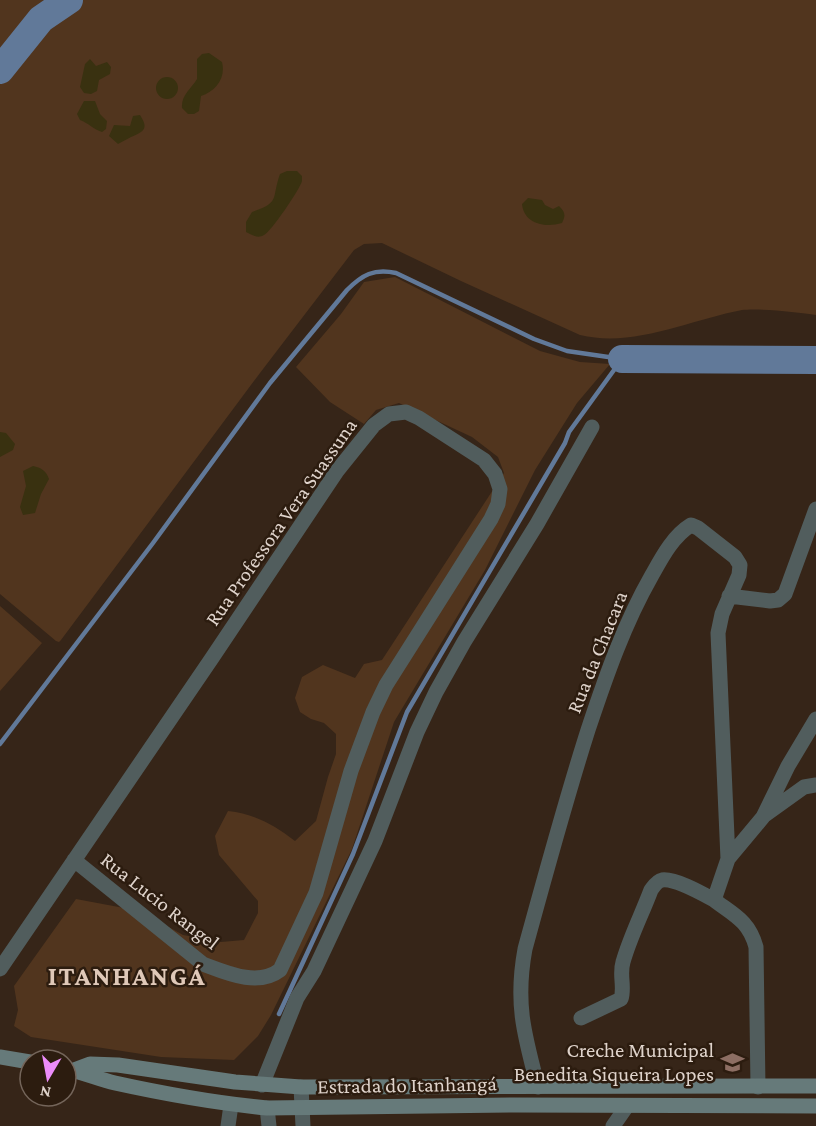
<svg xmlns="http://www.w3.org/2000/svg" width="816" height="1126" viewBox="0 0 816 1126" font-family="'Crimson Pro',serif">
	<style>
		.green { fill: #51351e }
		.sand { fill: #393110 }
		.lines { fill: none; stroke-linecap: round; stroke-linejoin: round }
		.stream { stroke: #617999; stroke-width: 4.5 }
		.river { stroke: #617999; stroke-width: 28 }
		.minor { stroke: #515d5d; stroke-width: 15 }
		.secondary { stroke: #667a7a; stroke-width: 15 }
		.labels { text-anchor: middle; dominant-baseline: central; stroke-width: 5; stroke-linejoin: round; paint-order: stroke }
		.street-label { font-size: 21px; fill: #dfd3cb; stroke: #2c1c0f }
		.poi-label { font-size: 21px; fill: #dfd3cb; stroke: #2c1c0f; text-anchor: end }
		.district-label { font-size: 27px; font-weight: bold; letter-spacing: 1.5px; fill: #dfc8b8; stroke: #2c1c0f }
	</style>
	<rect width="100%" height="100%" fill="#362518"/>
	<path class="green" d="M 0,0 L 816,0 L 816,315 C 799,312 758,308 742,310 C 689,320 634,348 580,335 L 461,281 L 382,243 L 364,244 L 354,250 L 260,373 L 61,640 L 59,642 L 56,641 L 0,594 Z
		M 395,277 L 540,351 L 580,362 L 610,364 L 577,403 L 535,470 L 485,570 L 394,722 L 352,849 L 271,1015 L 258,1036 L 234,1060 L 161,1057 L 31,1037 L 14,1026 L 18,1010 L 14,986 L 76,899 L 140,911 L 183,935 L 221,942 L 244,940 L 258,913 L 258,901 L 219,855 L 215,836 L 228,811 C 255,814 274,825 295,841 L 316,821 L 328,777 L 336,754 L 336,734 L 324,723 L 311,719 L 300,712 L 295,698 L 302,677 L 323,665 L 355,678 L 364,664 L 382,660 L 504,473 L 498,457 L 472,437 L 399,403 L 376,410 L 364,424 L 330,402 L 296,367 L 341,314 L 364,282 Z
		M 0,606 L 42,643 L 0,691 Z"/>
	<path class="sand" d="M 209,53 L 222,62 C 226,78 216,91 201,96 L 199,111 L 194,114 L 188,114 L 182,108 C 181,95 191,89 197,79 L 197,59 L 202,54 Z
		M 90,59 L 96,66 L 107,62 L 111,67 L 110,74 L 99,80 L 97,91 L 91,94 L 84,93 L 80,87 L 85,64 Z
		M156 88a11 11 0 1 1 22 0a11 11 0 1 1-22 0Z
		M 84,101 L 95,101 L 100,114 L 107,121 L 106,129 L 102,132 C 93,129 90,124 80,120 L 77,114 Z
		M 140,115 C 149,129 144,131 131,137 C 127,139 122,142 118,144 L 109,136 L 114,125 L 130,126 L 133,116 Z
		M 287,171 L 297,171 L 302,176 L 302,181 C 300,189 271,232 264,235 C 258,239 252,235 246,232 L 246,222 L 252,212 C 281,202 271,199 280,174 Z
		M 528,198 L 542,200 L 545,205 L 553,209 L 559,206 C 565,212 566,215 562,223 C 545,228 524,224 522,204 Z
		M 0,432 L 6,433 L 15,444 L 13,450 L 0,457 Z
		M 33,466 C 41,468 46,470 49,479 L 41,494 L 35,513 L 23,515 L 20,507 L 26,486 L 23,471 Z"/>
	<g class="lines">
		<path class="stream" d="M 0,744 L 153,543 L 270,383 L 347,290 C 362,275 374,268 396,273 L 534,339 L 567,351 L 622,359 L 569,432 L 565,443 L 407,712 L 353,854 L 279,1014"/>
		<path class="river" d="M 0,70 L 41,19 L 69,0
			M 622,359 L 816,360"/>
		<path class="minor" d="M 729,596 L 770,601 L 778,600 L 785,594 L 816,509
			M 765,815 L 804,787 L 816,785
			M 728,859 L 763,817 L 788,766 L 816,719
			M 0,969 L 212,658 L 337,471 L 374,425 L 389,414 L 406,412 L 419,418 L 484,460 L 495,474 L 500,489 L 498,504 L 491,519 L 386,685 L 373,712 L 351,771 L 316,893 L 280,970 C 258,987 227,973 203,964 L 74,860
			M 581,1018 L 621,999 C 625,987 619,975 623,962 C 630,937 642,914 651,890 C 654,886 657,881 662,880 C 675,878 703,894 714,900
			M 262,1085 L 297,998 L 314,971 L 375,841 L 417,732 L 436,692 L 464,642 L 537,524 L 592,427
			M 301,1087 L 303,1126
			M 538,1087 C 524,1034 515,1003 525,949 C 545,876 565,802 588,730 C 606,676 624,624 652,575 C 662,557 673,536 691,525 L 698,528 L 735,557 L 740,565 L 739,575 L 722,614 L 718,633 L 728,859 L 714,900 C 734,915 749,921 756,947 L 758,1087
			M 267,1108 L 269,1126
			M 228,1126 L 231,1105
			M 613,1126 L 627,1106"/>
		<path class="secondary" d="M 0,1057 L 30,1062
			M 66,1069 C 83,1072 98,1079 115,1083 C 165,1094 216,1103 267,1108 L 512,1105 L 816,1106
			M 74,1070 L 90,1064 L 118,1065 L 235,1082 L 301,1087 L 816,1086"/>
	</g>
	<defs>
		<symbol id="school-bare" viewBox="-9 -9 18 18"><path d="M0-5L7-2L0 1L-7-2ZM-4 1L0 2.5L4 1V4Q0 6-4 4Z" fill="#8d6e63" stroke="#2c1c0f" stroke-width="2.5" paint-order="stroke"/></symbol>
	</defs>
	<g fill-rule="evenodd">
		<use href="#school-bare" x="716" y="1046" width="33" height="33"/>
	</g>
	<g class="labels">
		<g class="street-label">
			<text transform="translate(281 522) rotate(-55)">Rua Professora Vera Suassuna</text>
			<text transform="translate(597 652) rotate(-68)">Rua da Chacara</text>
			<text transform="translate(160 901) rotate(38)">Rua Lucio Rangel</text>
			<text transform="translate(407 1085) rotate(-1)">Estrada do Itanhangá</text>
		</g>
		<g class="poi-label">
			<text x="714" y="1050">Creche Municipal<tspan x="714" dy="24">Benedita Siqueira Lopes</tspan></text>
		</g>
		<g class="district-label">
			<text x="127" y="976">ITANHANGÁ</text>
		</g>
	</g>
	<g transform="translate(48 1078) rotate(190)"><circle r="28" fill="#2c1c0f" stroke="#74655a" stroke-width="1.5"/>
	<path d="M0-4.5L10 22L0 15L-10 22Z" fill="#ec8cfa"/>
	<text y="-9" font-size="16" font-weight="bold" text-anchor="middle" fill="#dfd3cb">N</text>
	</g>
</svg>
